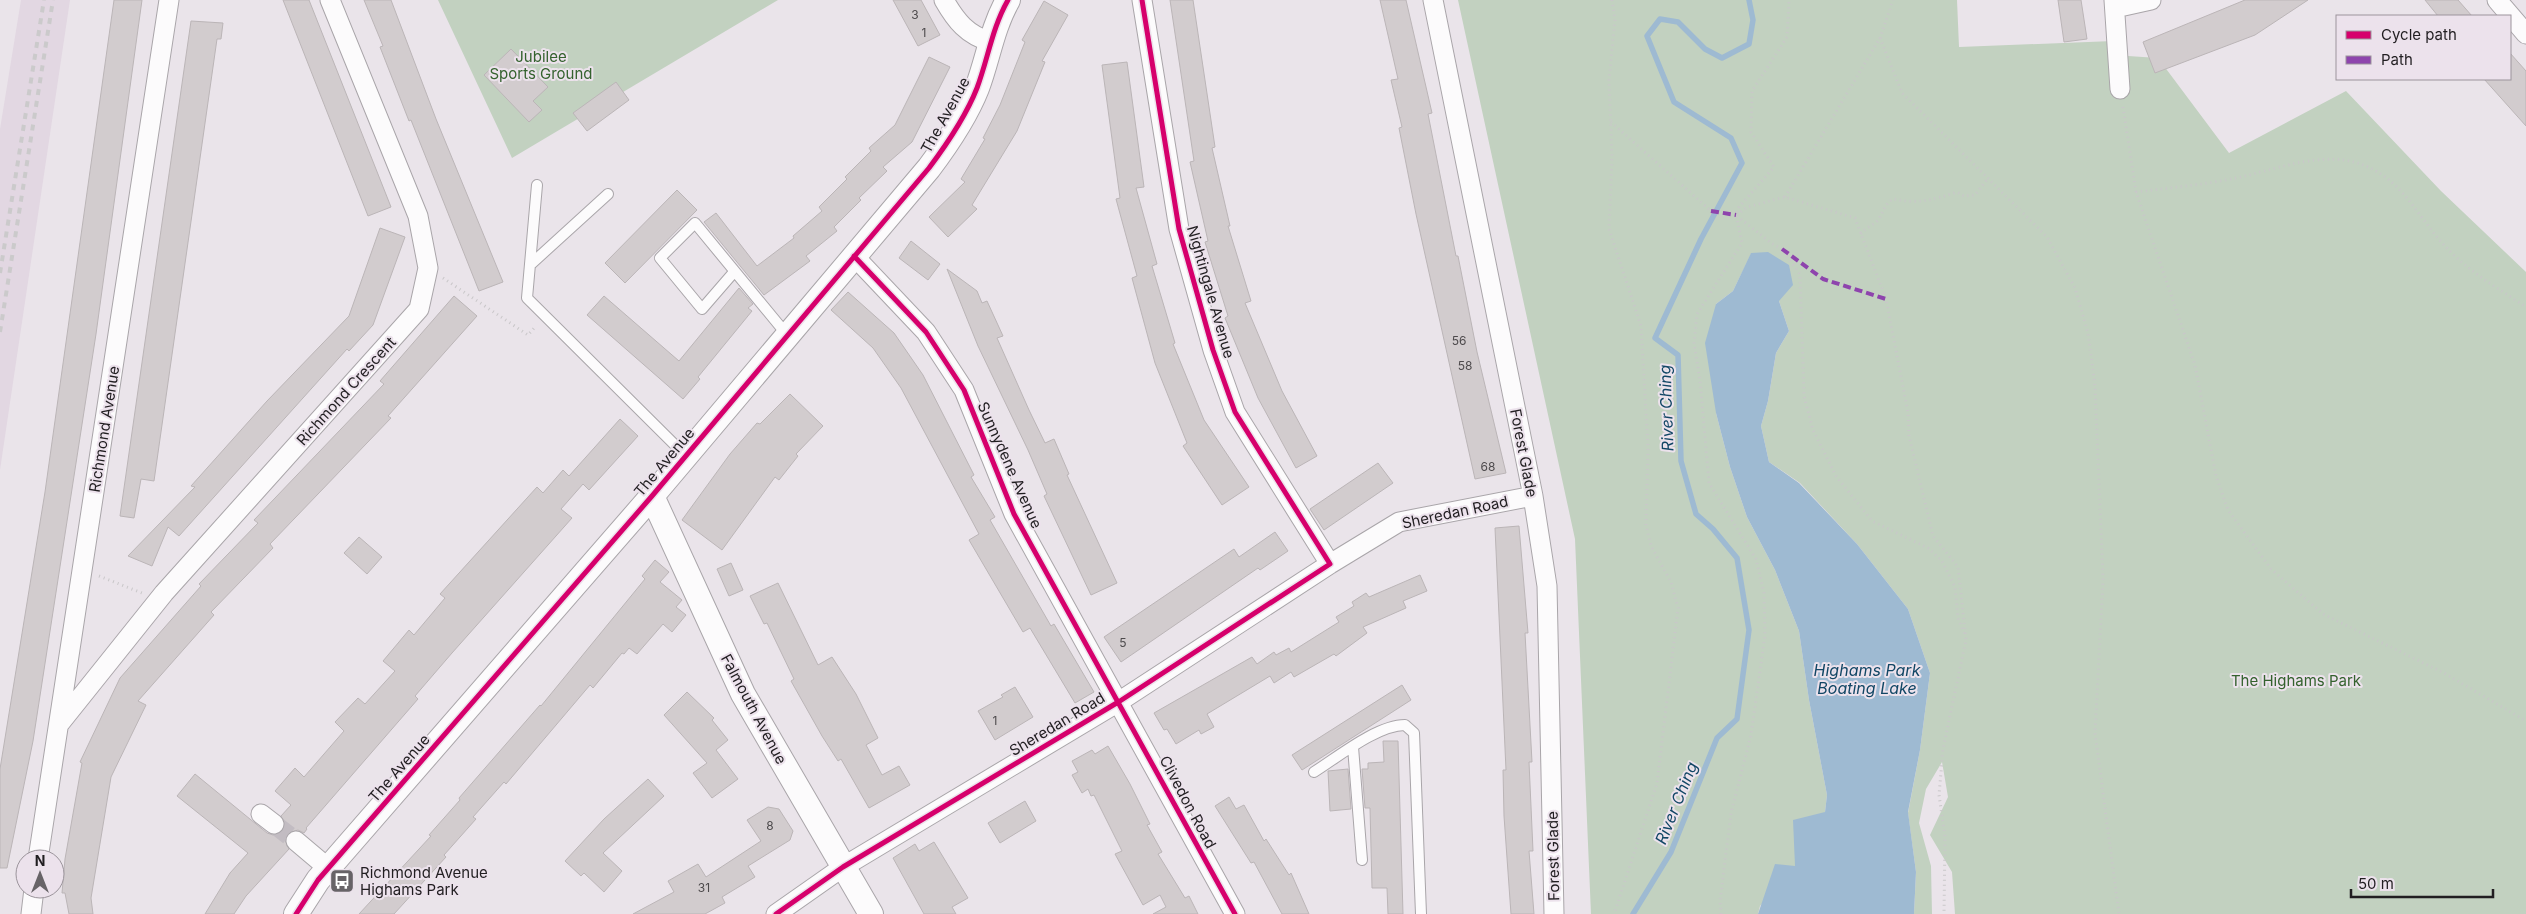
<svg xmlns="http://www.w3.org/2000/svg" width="2526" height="914" viewBox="0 0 2526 914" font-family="Inter,sans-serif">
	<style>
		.built { fill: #e2d7e2 }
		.green { fill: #c2d1c0 }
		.water { fill: #9ebad2 }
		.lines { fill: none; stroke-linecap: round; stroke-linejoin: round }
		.stream { stroke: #9ebad2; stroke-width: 5.5 }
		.building { fill: #d2ccce; stroke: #bbb5b7 }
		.minor-tunnel { stroke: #c2bcc2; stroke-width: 19; stroke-dasharray: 19 9; stroke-linecap: butt }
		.service-casing { stroke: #a9a5a9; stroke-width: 12 }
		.minor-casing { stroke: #a9a5a9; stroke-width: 21 }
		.tertiary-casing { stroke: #a9a5a9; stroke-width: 26 }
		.path { stroke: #c9c7c9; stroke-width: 3; stroke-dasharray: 1 4; stroke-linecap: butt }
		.service { stroke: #fcfbfc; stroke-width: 10 }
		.minor { stroke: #fcfbfc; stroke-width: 19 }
		.tertiary { stroke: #fcfbfc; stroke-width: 24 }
		.rail { stroke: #cbcacb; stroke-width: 4; stroke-dasharray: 6 6; stroke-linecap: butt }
		.quiet { stroke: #8e44ad; stroke-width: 4; stroke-dasharray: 8 4; stroke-linecap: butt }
		.cycleway-casing { stroke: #ece2ec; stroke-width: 8 }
		.cycleway { stroke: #d6006c; stroke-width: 5 }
		.labels { text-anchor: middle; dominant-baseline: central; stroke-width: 4; stroke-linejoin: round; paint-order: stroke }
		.number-label { font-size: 12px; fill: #4d4a4c }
		.park-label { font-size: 15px; fill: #34622e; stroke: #ece2ec }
		.street-label { font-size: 15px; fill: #211e21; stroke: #ece2ec }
		.poi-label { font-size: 15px; fill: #211e21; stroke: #ece2ec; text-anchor: start }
		.water-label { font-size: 16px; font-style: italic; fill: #114665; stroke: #ece2ec }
	</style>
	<rect width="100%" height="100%" fill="#eae4ea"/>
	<path class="built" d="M 21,0 L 70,0 L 0,470 L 0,129 Z"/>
	<path class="green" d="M 438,0 L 778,0 L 512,158 Z
		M 1458,0 L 1957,0 L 1959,47 L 2113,41 L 2113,55 L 2158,58 L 2229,153 L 2346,91 L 2441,191 L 2526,272 L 2526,914 L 1955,914 L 1952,872 L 1930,835 L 1948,797 L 1942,762 L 1926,789 L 1919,823 L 1931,866 L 1932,914 L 1914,914 L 1916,872 L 1908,813 L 1920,750 L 1930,673 L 1908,609 L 1857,544 L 1800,483 L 1769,462 L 1761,426 L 1768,401 L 1776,353 L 1789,331 L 1779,301 L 1751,254 L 1733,291 L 1716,304 L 1716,413 L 1730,467 L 1747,517 L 1775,570 L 1799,631 L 1809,700 L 1827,795 L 1825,812 L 1795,866 L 1760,906 L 1758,914 L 1591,914 L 1575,539 Z"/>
	<path class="water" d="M 1768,252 L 1789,265 L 1793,285 L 1779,301 L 1789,331 L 1776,353 L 1768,401 L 1761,426 L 1769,462 L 1799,483 L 1857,544 L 1908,609 L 1930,673 L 1920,750 L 1908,812 L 1916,872 L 1914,914 L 1758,914 L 1775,864 L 1795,866 L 1793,820 L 1825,812 L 1827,795 L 1809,700 L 1799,631 L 1775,570 L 1747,517 L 1730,467 L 1716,413 L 1705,343 L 1716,304 L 1733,291 L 1751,253 Z"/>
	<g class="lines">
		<path class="stream" d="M 1633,914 L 1671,852 L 1717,738 L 1737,719 L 1749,630 L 1737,558 L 1713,529 L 1696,514 L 1681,461 L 1678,355 L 1655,338 L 1701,239 L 1742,163 L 1731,138 L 1674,102 L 1647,36 L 1660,19 L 1678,22 L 1705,49 L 1722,58 L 1749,44 L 1753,20 L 1749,0"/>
	</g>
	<path class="building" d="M 114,0 L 142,0 L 96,334 L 33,741 L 7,868 L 0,868 L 0,769 L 45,492 Z
		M 283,0 L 309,0 L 391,207 L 368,216 Z
		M 364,0 L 391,0 L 436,119 L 503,282 L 479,291 L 411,120 L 409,121 L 380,47 L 383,46 Z
		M 893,0 L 921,0 L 940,35 L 918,46 Z
		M 1170,0 L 1193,0 L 1215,147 L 1212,148 L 1230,226 L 1228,226 L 1251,301 L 1245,303 L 1282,391 L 1317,456 L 1296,468 L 1258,398 L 1225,318 L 1228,316 L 1205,242 L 1208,241 L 1190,162 L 1194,161 Z
		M 1380,0 L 1406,0 L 1432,113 L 1428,114 L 1456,256 L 1458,256 L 1477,352 L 1506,473 L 1475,479 L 1416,214 L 1399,128 L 1402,127 L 1391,80 L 1398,79 Z
		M 2058,0 L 2081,0 L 2087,39 L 2064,42 Z
		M 2245,0 L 2308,0 L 2255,35 L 2155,73 L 2143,42 Z
		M 2425,0 L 2458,0 L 2472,16 L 2438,16 Z
		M 1044,1 L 1068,15 L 1042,61 L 1045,62 L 1017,131 L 972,205 L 977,209 L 948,237 L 929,217 L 965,182 L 961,179 L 985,139 L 983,138 L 1000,105 L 1025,42 L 1022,40 Z
		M 191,21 L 223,23 L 221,39 L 217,39 L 154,481 L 141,479 L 134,518 L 120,516 Z
		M 511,49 L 548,87 L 533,101 L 542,110 L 529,122 L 484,75 Z
		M 2510,53 L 2526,71 L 2526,126 L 2484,79 L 2510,79 Z
		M 929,57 L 950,67 L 912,142 L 883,167 L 887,171 L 859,198 L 861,200 L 834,227 L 837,231 L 806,256 L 810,261 L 764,295 L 704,222 L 716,213 L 757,266 L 794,238 L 793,236 L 822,211 L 819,207 L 847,179 L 845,177 L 871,151 L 869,148 L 895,125 Z
		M 1127,62 L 1144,187 L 1136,188 L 1157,264 L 1152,266 L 1175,343 L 1173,344 L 1204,420 L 1249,487 L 1222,505 L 1183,446 L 1187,443 L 1155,363 L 1132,278 L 1137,276 L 1116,199 L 1120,198 L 1102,65 Z
		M 616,82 L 629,100 L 587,131 L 573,113 Z
		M 677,190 L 697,210 L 625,283 L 605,263 Z
		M 380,228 L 405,237 L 373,325 L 349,351 L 347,349 L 179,536 L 168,527 L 152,566 L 128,556 L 195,487 L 191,486 L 267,401 L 349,316 Z
		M 911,241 L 940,264 L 928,280 L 899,258 Z
		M 947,269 L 977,291 L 982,303 L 987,301 L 1003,336 L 997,338 L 1029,410 L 1045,443 L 1054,439 L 1069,474 L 1067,475 L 1117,583 L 1091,595 L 1044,496 L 1047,494 L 1028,450 L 978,346 Z
		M 739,288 L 753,304 L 748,308 L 752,311 L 698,377 L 700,379 L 683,399 L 587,315 L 604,296 L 679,361 Z
		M 848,292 L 894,333 L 923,375 L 974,475 L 971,477 L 995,517 L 990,520 L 1051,626 L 1054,624 L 1094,692 L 1075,703 L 1030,628 L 1023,632 L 969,540 L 979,534 L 901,388 L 873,348 L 831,310 Z
		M 454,296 L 477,316 L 388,416 L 391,418 L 270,544 L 273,548 L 211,612 L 214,615 L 138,701 L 146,705 L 111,777 L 91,898 L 93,914 L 69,914 L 65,893 L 62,893 L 65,859 L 82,763 L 80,762 L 120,678 L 201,586 L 199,584 L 258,523 L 254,520 L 384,384 L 380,381 Z
		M 790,394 L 823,426 L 796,454 L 798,456 L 779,480 L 775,477 L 722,550 L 682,520 L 730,454 L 757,423 L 760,424 Z
		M 620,419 L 638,436 L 589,490 L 583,484 L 561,509 L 572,518 L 452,653 L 415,696 L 418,699 L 306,828 L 307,829 L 304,833 L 298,830 L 288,833 L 285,840 L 289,849 L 246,896 L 234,914 L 205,914 L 230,873 L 248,853 L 177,796 L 195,774 L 267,833 L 273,835 L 283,831 L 285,825 L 281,816 L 291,805 L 275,791 L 295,768 L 304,777 L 344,731 L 335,722 L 358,698 L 365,704 L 395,671 L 383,661 L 409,630 L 414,635 L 445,598 L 440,594 L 537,487 L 543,493 L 563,470 L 569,476 Z
		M 1378,463 L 1393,483 L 1324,530 L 1310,509 Z
		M 1519,526 L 1528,633 L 1525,633 L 1532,762 L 1529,762 L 1533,851 L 1529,851 L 1534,914 L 1511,914 L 1504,816 L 1503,770 L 1506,770 L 1495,528 Z
		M 1275,532 L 1288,551 L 1260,570 L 1258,568 L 1121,662 L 1104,637 L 1234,549 L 1239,557 Z
		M 359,537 L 382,557 L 367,574 L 344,553 Z
		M 655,560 L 669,572 L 660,582 L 682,600 L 676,607 L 686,615 L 672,632 L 663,624 L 637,654 L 629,648 L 624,654 L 622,653 L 593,688 L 590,685 L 506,784 L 504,782 L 473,817 L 476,819 L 444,855 L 446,857 L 394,914 L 359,914 L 431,836 L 429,835 L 460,800 L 459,798 L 540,705 L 541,706 L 645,579 L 642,576 Z
		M 731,563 L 743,590 L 729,596 L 717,569 Z
		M 1420,575 L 1427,591 L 1403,601 L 1406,608 L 1363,627 L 1367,633 L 1336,656 L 1334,654 L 1294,677 L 1291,672 L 1274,683 L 1270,676 L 1207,714 L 1214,727 L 1201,734 L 1199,730 L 1176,744 L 1167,729 L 1164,730 L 1154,713 L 1252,657 L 1257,664 L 1274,652 L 1276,655 L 1289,648 L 1291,652 L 1339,622 L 1336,617 L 1354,606 L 1352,602 L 1366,593 L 1369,597 Z
		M 778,583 L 818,665 L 832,657 L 856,694 L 878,738 L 866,745 L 882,775 L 899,766 L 910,785 L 869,808 L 841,759 L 838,761 L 822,736 L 791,681 L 794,679 L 767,623 L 764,624 L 750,596 Z
		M 1402,685 L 1411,700 L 1302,770 L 1292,755 Z
		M 1015,687 L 1033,717 L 995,740 L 978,711 L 1003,697 L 1001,695 Z
		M 687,692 L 714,718 L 712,720 L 728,740 L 716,750 L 738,779 L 712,798 L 693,773 L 707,763 L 664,715 Z
		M 1383,741 L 1398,741 L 1403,914 L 1388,914 L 1387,888 L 1372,888 L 1370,808 L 1365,808 L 1362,769 L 1368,769 L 1368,763 L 1384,762 Z
		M 1108,746 L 1130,784 L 1150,824 L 1147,825 L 1162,852 L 1158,854 L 1185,898 L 1189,896 L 1198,914 L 1153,914 L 1166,907 L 1160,895 L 1143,905 L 1115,854 L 1122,851 L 1094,795 L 1091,796 L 1088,789 L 1082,793 L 1072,775 L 1078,772 L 1072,761 L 1092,750 L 1095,754 Z
		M 1348,769 L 1351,809 L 1330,811 L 1328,771 Z
		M 648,779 L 664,796 L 603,853 L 622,871 L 604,892 L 584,873 L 581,876 L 565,861 L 604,819 Z
		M 1229,797 L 1236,809 L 1244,805 L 1264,841 L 1266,839 L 1289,875 L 1291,873 L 1309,914 L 1282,914 L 1254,862 L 1251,863 L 1215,806 Z
		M 1025,801 L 1036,821 L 1000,843 L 988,823 Z
		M 768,807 L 779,809 L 793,831 L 790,840 L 748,866 L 755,877 L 722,897 L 725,903 L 705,914 L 633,914 L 674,892 L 668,881 L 698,864 L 706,877 L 761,841 L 747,820 Z
		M 934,842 L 968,898 L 952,907 L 956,914 L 924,914 L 893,858 L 915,844 L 919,851 Z"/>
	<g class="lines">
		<path class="minor-tunnel" d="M 274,824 L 296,841"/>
		<defs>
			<path id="service" d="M 537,185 L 527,298 L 685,455
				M 530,265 L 608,194
				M 734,272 L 702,309 L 660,258 L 695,223 L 788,336
				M 1353,747 L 1362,860
				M 1314,772 C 1338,757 1377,725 1405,725 L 1414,733 L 1421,914"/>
			<path id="minor" d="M 944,0 C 956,21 967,35 991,42
				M 1142,0 L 1179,229 L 1213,350 L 1235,412 L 1330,564
				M 1433,0 L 1533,496 L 1547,586 L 1554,914
				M 2114,0 L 2120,89
				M 2497,0 L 2526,34
				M 2115,8 L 2151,0
				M 854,256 L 926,332 L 964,390 L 1014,514 L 1235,914
				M 60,723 L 164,593 L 419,309 L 428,268 L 418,216 L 330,0
				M 261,814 L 274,824
				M 296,841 L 328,868
				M 38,859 L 169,0
				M 31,914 L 34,889
				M 776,914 L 843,867 L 1120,701 L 1330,564 L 1399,522 L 1533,496"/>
			<path id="tertiary" d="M 652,496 L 743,694 L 871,914
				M 296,914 L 318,880 L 652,496 L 929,168 C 947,144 966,116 977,88 C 988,59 992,28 1008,0"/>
		</defs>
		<use href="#service" class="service-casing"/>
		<use href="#minor" class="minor-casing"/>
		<use href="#tertiary" class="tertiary-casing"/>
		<path class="path" d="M 1612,0 L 1615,19 L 1609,80 L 1612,158 L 1609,229 L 1641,326 L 1648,448 L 1646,525 L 1651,546 L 1671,582 L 1678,608 L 1657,783 L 1614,914
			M 1880,38 L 1902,93 L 2047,237 L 2075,288 L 2088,333 L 2095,386 L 2103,580 L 2095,733 L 2119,914
			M 2123,107 L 2136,192 L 2195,365 L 2216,476 L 2228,510 L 2271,569 L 2323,614 L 2444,673 L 2526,721
			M 1611,122 L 1711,211
			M 2136,192 C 2168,188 2200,185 2231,179 C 2289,168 2344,137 2396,186 C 2415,205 2428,229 2447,248 C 2469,272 2499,289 2526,307
			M 1785,197 L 1880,38 L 1893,0
			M 1737,215 L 1747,207 L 1785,197 L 1855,218 L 1886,299 L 1908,413 L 1909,436 L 1933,536 L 1958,567 L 1966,640 L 1943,749 L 1939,795 L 1945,836 L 1944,914
			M 1737,216 L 1771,243 L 1782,249 L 1800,274 L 1804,396 L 1813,430 L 1836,476 L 1872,521 L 1928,548 L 1942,561 L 1955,587 L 1958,618 L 1964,633
			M 1861,234 C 1866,227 1872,226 1877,221 C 1884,213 1883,205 1893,199 C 1917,204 1934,200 1957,192 L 1964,196 L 1975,195 L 1988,178
			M 443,278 L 528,335 L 536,326
			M 99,576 L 142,593
			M 1721,914 L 1720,901 L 1731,813 L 1751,735 L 1765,635 L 1764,593 L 1756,559 L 1709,483 L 1700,380 L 1694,344 L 1697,314 L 1742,243 L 1736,215 L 1739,207 L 1774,167 L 1751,132 L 1752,91 L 1787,37 L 1789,0"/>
		<use href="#service" class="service"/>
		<use href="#minor" class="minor"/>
		<use href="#tertiary" class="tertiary"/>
		<path class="rail" d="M 0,273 L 44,0
			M 0,332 L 53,0"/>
		<path class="quiet" d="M 1711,211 L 1736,215
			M 1782,249 L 1823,279 L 1886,299"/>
		<defs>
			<path id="cycleway" d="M 854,256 L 926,332 L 964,390 L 1014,514 L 1235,914
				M 296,914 L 318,880 L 652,496 L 929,168 C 947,144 966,116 977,88 C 988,59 992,28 1008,0
				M 776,914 L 843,867 L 1120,701 L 1330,564 L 1235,412 L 1213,350 L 1179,229 L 1142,0"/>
		</defs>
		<use href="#cycleway" class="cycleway-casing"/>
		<use href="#cycleway" class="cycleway"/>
	</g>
	<defs>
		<symbol id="bus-square" viewBox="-11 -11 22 22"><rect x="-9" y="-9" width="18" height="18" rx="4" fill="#676367" stroke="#ece2ec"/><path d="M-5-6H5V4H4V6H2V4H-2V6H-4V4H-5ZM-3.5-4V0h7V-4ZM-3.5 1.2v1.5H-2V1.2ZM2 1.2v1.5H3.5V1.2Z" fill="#fff"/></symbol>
	</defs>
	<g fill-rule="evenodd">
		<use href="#bus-square" x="328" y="867" width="28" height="28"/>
	</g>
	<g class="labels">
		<g class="number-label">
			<text x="915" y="14">3</text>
			<text x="924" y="32">1</text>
			<text x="1459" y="340">56</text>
			<text x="1465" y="365">58</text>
			<text x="1488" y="466">68</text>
			<text x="1123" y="642">5</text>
			<text x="995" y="720">1</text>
			<text x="770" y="825">8</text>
			<text x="704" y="887">31</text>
		</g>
		<g class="park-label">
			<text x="541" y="56">Jubilee<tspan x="541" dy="17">Sports Ground</tspan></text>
			<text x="2296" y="680">The Highams Park</text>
		</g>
		<g class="street-label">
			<text transform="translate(945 115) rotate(-61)">The Avenue</text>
			<text transform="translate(1211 292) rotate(74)">Nightingale Avenue</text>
			<text transform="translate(346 391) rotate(-48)">Richmond Crescent</text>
			<text transform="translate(104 429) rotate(-81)">Richmond Avenue</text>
			<text transform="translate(1524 453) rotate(79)">Forest Glade</text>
			<text transform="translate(664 462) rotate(-50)">The Avenue</text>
			<text transform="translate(1010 465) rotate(66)">Sunnydene Avenue</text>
			<text transform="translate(1455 512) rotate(-12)">Sheredan Road</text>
			<text transform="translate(754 709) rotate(62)">Falmouth Avenue</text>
			<text transform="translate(1057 724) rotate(-31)">Sheredan Road</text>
			<text transform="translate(399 768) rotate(-49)">The Avenue</text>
			<text transform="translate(1188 802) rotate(62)">Clivedon Road</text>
			<text transform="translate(1553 856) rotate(-91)">Forest Glade</text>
		</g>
		<g class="poi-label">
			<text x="360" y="872">Richmond Avenue<tspan x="360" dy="17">Highams Park</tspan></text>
		</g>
		<g class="water-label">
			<text transform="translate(1666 408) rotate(-92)">River Ching</text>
			<text x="1867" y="670">Highams Park<tspan x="1867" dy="18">Boating Lake</tspan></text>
			<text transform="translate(1676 803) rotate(-68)">River Ching</text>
		</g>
	</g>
	<rect x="2336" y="15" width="175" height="65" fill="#ece2ec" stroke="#9b949b"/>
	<rect x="2346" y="31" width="25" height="8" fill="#d6006c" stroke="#9b949b"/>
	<text x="2381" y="40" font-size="15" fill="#211e21">Cycle path</text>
	<rect x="2346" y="56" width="25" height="8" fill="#8e44ad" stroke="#9b949b"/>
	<text x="2381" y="65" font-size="15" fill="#211e21">Path</text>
	<g transform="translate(40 874)"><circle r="24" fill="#ece2ec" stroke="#9b949b"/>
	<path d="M0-4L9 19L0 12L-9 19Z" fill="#676367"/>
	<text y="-8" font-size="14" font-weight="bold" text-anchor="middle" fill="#211e21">N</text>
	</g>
	<path d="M2351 889v8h142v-8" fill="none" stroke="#211e21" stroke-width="2.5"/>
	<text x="2358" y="889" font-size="15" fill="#211e21" stroke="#ece2ec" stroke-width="4" paint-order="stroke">50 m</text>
</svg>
